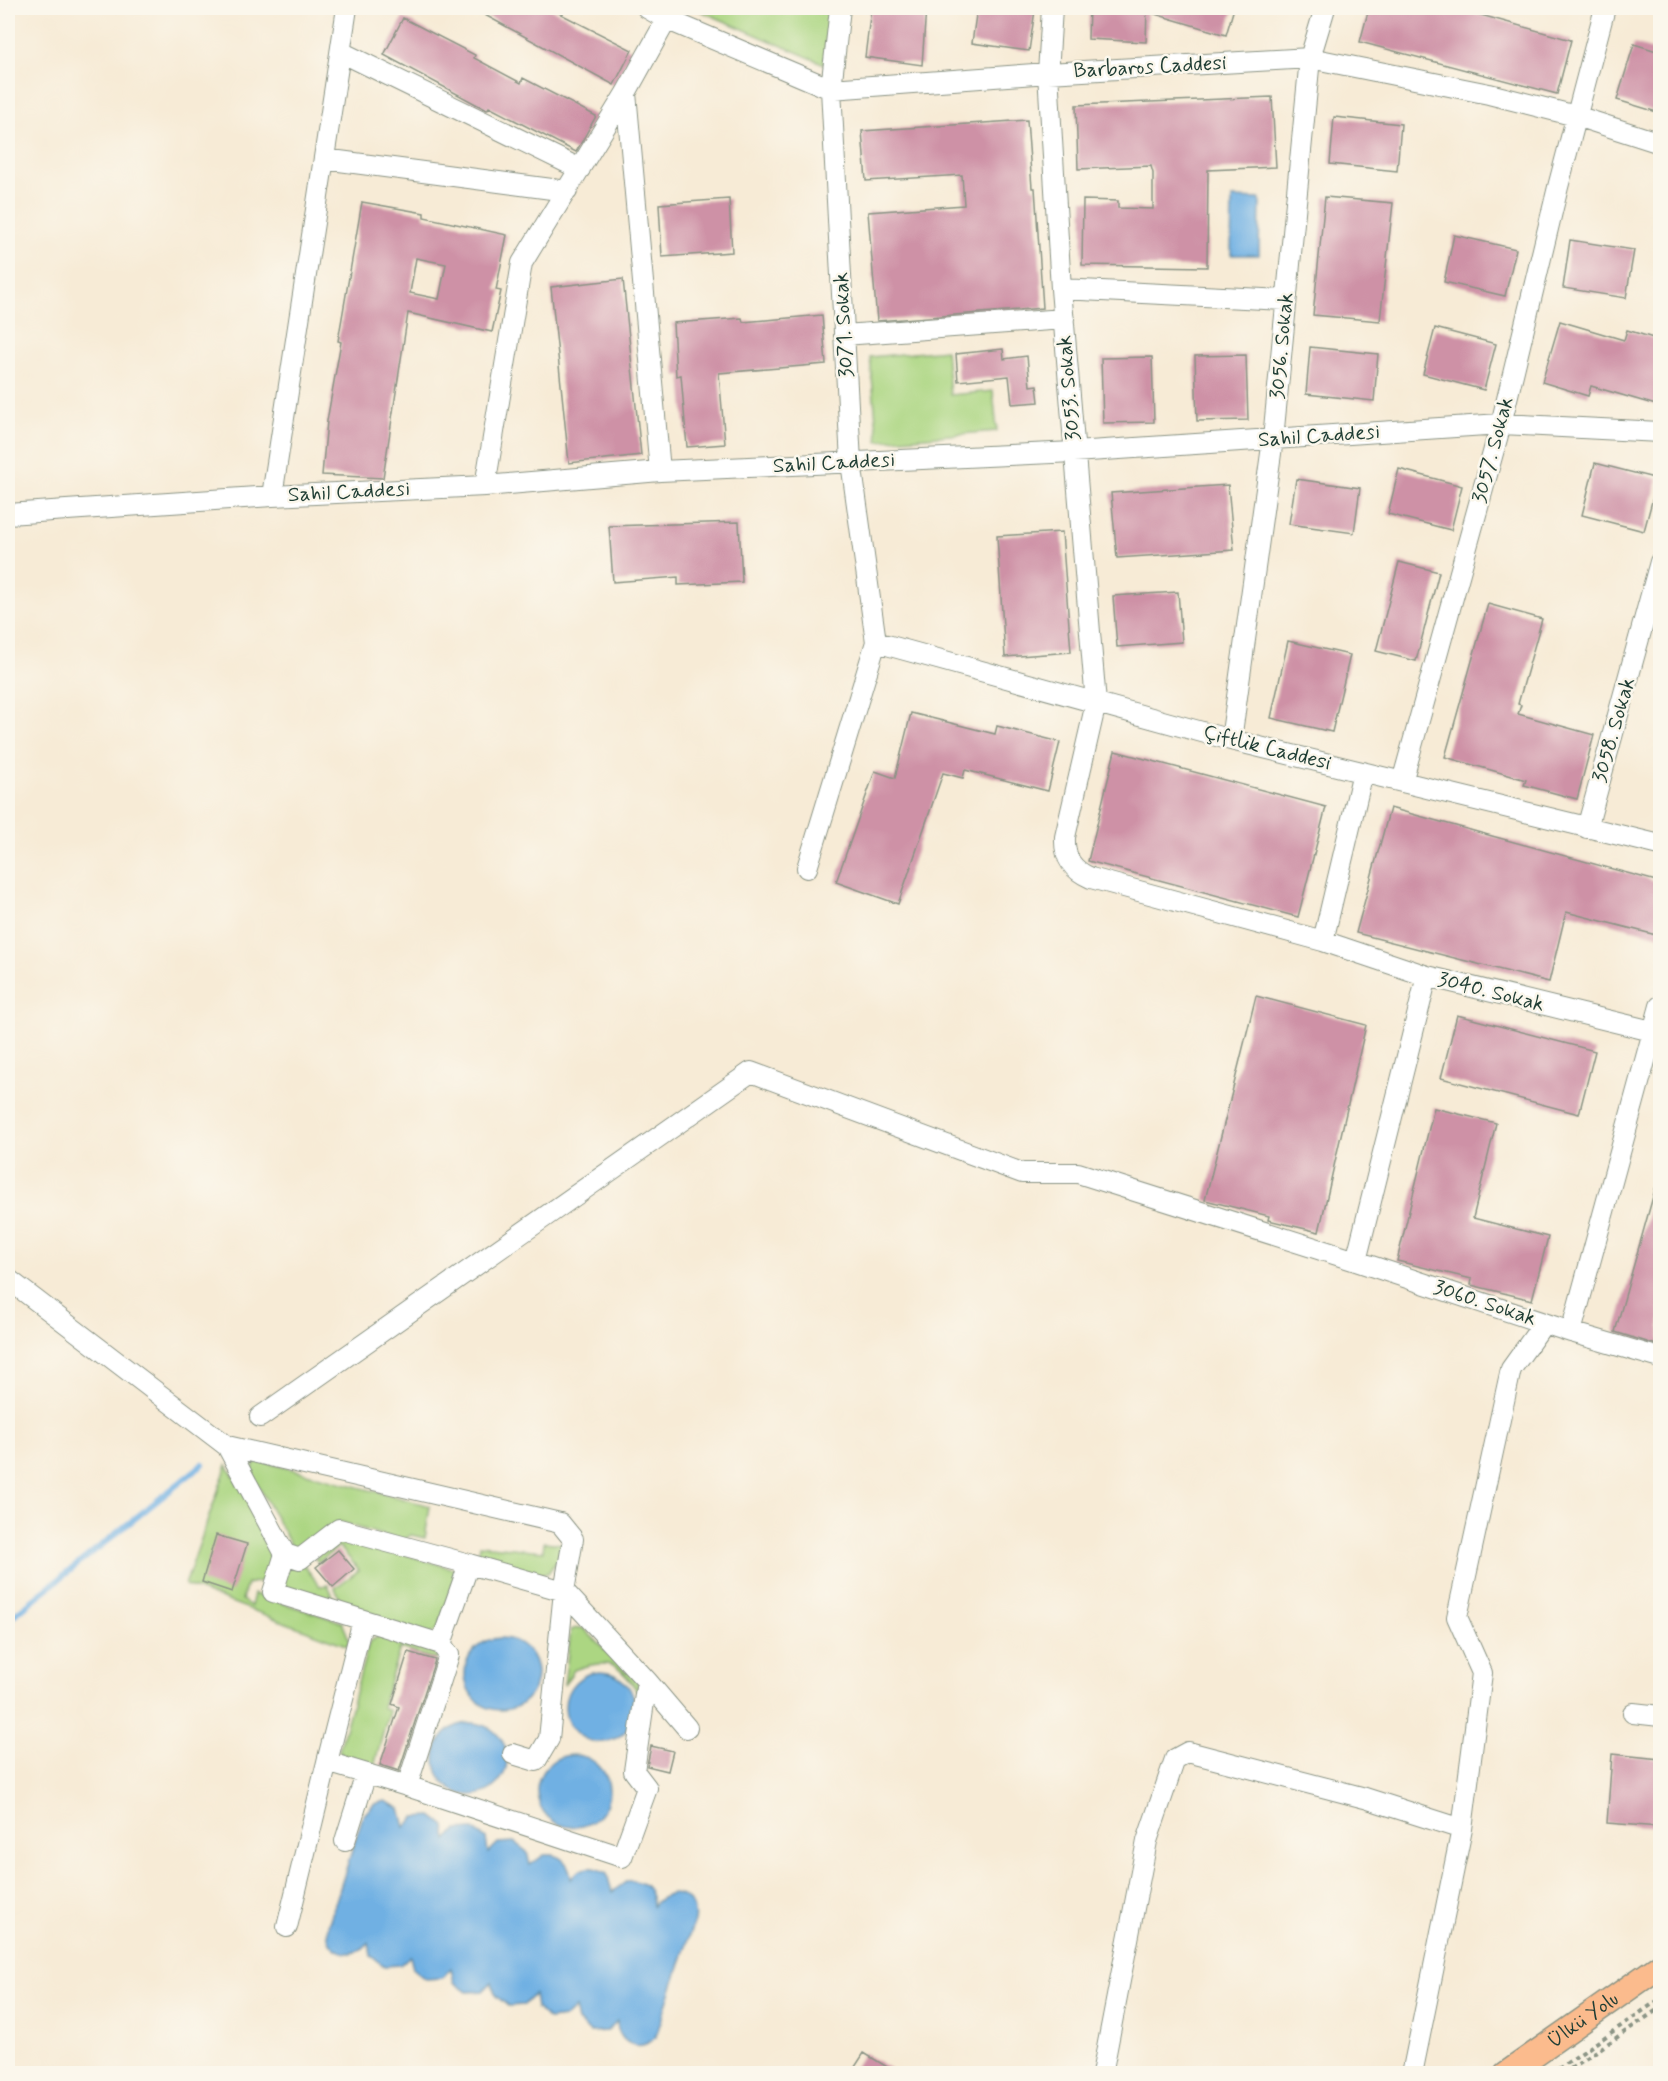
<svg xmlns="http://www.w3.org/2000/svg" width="1668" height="2081" viewBox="0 0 1668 2081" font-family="Mynerve,sans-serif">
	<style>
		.green { fill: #acd682; stroke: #668a5b; stroke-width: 1.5 }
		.water { fill: #6fb0e3; stroke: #47768c; stroke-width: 1.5 }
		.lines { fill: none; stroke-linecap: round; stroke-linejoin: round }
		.stream { stroke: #6fb0e3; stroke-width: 6 }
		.building { fill: #ce91a6; fill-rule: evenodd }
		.minor-casing { stroke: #8b9485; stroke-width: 22 }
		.major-casing { stroke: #8b9485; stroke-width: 27 }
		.path { stroke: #8b9485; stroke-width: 4; stroke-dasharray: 4.5 4.5; stroke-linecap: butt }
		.minor { stroke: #fff; stroke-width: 20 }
		.major { stroke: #fbbb8d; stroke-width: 24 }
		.labels { text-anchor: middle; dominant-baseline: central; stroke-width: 5; stroke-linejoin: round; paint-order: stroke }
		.street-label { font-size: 21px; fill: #1f3d34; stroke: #fbf7ec }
	</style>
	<rect width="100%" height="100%" fill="#fbf7ec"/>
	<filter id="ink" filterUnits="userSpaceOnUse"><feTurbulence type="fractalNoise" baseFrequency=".0167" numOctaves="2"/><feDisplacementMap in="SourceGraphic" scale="12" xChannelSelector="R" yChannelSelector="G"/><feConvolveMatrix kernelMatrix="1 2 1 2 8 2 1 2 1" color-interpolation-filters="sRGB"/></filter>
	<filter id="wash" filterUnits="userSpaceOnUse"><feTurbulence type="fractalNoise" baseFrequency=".008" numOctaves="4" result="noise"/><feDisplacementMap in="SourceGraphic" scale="24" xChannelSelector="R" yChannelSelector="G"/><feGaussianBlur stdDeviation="1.35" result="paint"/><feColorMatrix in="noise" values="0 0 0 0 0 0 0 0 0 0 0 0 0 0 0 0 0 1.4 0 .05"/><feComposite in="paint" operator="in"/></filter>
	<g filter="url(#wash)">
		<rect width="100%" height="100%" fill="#f7ebd6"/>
		<path class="green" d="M 694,8 L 830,8 L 824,64 Z
			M 946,350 L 950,395 L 993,391 L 997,431 L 878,441 L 870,357 Z
			M 261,1461 L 430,1506 L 425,1538 L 411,1535 L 402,1541 L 340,1522 L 295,1553 L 251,1472 L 255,1463 Z
			M 227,1465 L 276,1547 L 265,1580 L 247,1584 L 242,1600 L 251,1606 L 254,1594 L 342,1622 L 349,1639 L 348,1646 L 185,1585 Z
			M 338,1534 L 457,1570 L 438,1629 L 429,1635 L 344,1609 L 335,1588 L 359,1570 L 339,1546 L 319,1562 L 315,1559 Z
			M 544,1542 L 562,1544 L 561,1555 L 548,1573 L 538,1574 L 478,1558 L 480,1545 L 543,1551 Z
			M 303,1564 L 320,1586 L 328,1585 L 338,1607 L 288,1591 L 282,1581 L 286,1568 Z
			M 577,1628 L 583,1628 L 638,1682 L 639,1694 C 620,1663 609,1657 574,1670 L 564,1685 L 571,1630 Z
			M 379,1636 L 436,1653 L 437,1660 L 400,1648 L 382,1707 L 389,1711 L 373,1770 L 349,1763 L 339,1751 L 369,1642 Z"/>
		<path class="water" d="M 1232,198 L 1260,199 L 1259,255 L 1231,255 Z
			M465 1674a36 36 0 1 1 72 0a36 36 0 1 1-72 0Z
			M565 1707a35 35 0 1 1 70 0a35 35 0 1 1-70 0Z
			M435 1759a36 36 0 1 1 72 0a36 36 0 1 1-72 0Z
			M537 1791a36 36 0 1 1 72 0a36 36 0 1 1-72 0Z
			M 385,1801 L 400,1808 L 405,1827 L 415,1817 L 432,1816 L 445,1826 L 447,1840 L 457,1830 L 473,1829 L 486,1839 L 488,1853 L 498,1843 L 514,1842 L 527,1852 L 530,1865 L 544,1855 C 560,1853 570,1863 571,1879 C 580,1866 593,1864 607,1874 L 612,1892 L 627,1881 C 644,1879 653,1890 653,1906 C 668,1885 699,1894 694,1921 L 656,2036 C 640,2055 617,2043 617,2021 L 607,2031 L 590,2032 L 578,2021 L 575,2008 L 565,2017 L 549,2019 L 536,2008 L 534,1994 L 524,2005 L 508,2006 L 495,1995 L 492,1982 L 483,1991 L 467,1992 L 454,1982 L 451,1968 L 442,1978 L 425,1979 L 413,1969 L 410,1956 L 400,1965 L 384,1966 L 371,1956 L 369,1942 C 354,1962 323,1953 328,1926 L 363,1816 L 374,1804 Z"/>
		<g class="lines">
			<path class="stream" d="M 8,1620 L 203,1464"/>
		</g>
		<g id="blocks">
			<path class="building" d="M 472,8 L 549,8 L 632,50 L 614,85 Z
				M 871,8 L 926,8 L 922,65 L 865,57 Z
				M 977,8 L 1035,10 L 1029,51 L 972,43 Z
				M 1089,8 L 1147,8 L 1146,42 L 1088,39 Z
				M 1148,8 L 1234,8 L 1226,35 L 1148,12 Z
				M 1369,8 L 1456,8 L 1571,40 L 1557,94 L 1360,42 Z
				M 403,18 L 475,55 L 474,58 L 521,83 L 523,78 L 596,116 L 576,152 L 489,107 L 487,110 L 384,55 Z
				M 1634,44 L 1660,52 L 1660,113 L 1617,100 Z
				M 1272,97 L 1276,167 L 1208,170 L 1207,267 L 1082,265 L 1083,200 L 1118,201 L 1118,208 L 1153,209 L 1153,173 L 1151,166 L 1078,169 L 1076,105 Z
				M 1334,117 L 1401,124 L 1397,171 L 1330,164 Z
				M 1027,120 L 1032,188 L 1035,188 L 1043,308 L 877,321 L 868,212 L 964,205 L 962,175 L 866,181 L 862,131 Z
				M 1325,197 L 1393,203 L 1380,321 L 1313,315 Z
				M 729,199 L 732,252 L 662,257 L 659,204 Z
				M 362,202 L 424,213 L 424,217 L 507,235 L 496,290 L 501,291 L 492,332 L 408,313 L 383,478 L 322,475 L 327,421 L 341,342 L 338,341 ZM 416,258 L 446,264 L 439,299 L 410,293 Z
				M 1454,235 L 1516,249 L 1505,296 L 1444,282 Z
				M 1570,240 L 1634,250 L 1626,298 L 1563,288 Z
				M 623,279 L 641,455 L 569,463 L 551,287 Z
				M 822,315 L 826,364 L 719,373 L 725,444 L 687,447 L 681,375 L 676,376 L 673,323 L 742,318 L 743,322 Z
				M 1560,321 L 1624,340 L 1627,330 L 1660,340 L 1660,389 L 1656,405 L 1591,386 L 1588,396 L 1542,382 Z
				M 1435,328 L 1496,344 L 1484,390 L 1423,374 Z
				M 1310,347 L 1378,354 L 1374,401 L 1306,394 Z
				M 1003,349 L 1004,359 L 1027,356 L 1030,386 L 1037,385 L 1039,402 L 1012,404 L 1009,376 L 958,381 L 956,354 Z
				M 1246,355 L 1248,420 L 1197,421 L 1195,356 Z
				M 1152,357 L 1154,422 L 1103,423 L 1101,358 Z
				M 1595,463 L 1658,479 L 1644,531 L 1582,515 Z
				M 1399,469 L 1462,486 L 1451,530 L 1388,514 Z
				M 1296,479 L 1360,488 L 1354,533 L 1289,524 Z
				M 1228,485 L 1234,550 L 1117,558 L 1111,493 Z
				M 739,522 L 742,582 L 678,585 L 678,577 L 613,582 L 609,526 Z
				M 1062,532 L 1071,652 L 1005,657 L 997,536 Z
				M 1399,562 L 1439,572 L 1416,661 L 1376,651 Z
				M 1178,592 L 1182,642 L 1117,647 L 1113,596 Z
				M 1488,604 L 1542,619 L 1518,704 L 1521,705 L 1518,714 L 1594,735 L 1577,799 L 1524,785 L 1526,780 L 1445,757 Z
				M 1288,641 L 1350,655 L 1332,732 L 1271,718 Z
				M 911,713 L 995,734 L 997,726 L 1060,742 L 1048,791 L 965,770 L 963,778 L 943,773 L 898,904 L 836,882 L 875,771 L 895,778 Z
				M 1115,751 L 1326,807 L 1298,917 L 1088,861 Z
				M 1390,808 L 1660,882 L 1660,936 L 1566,912 L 1549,982 L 1356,933 Z
				M 1256,996 L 1366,1025 L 1319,1232 L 1268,1220 L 1269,1216 L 1205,1200 Z
				M 1457,1015 L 1595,1051 L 1579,1114 L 1441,1078 Z
				M 1434,1108 L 1496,1123 L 1473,1218 L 1548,1237 L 1532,1300 L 1471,1285 L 1472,1279 L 1397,1261 Z
				M 1656,1186 L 1660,1187 L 1660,1346 L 1615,1332 Z
				M 216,1535 L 247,1544 L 232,1592 L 202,1582 Z
				M 338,1550 L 354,1569 L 333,1587 L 316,1567 Z
				M 408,1652 L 435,1660 L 399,1771 L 380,1765 L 399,1707 L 392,1704 Z
				M 651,1746 L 673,1751 L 668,1771 L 647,1766 Z
				M 1612,1754 L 1660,1759 L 1660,1827 L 1607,1823 Z
				M 864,2053 L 897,2073 L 851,2073 Z"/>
		</g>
	</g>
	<g filter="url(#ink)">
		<use href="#blocks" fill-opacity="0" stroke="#8b9485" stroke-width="1.5"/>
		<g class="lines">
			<defs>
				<path id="minor" d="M 647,8 L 666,19 L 831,89 L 1048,73 L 1310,58 L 1489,94 L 1576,116 L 1660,143
					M 1052,8 L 1048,73 L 1061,289 L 1096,703 L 1065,837 C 1064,858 1072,870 1091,878 L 1323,941 L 1427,976 L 1660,1033
					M 341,52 L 580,169
					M 626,93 L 660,471
					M 324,159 L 567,191
					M 1061,289 L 1286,300
					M 844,335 L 1064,319
					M 485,486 L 522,263 L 626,93 L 673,8
					M 272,496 L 347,8
					M 8,514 L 272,496 L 485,486 L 660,471 L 1074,452 L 1501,424 L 1660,432
					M 876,642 L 1231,740 L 1660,845
					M 1231,740 L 1273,439 L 1310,58 L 1325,8
					M 1402,782 L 1501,424 L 1558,187 L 1605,8
					M 1587,828 L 1660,562
					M 807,868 L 876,642 L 851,462 L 831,89 L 840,8
					M 1323,941 L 1363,772
					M 1427,976 L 1356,1261 L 1571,1332 L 1660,1006
					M 8,1279 L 227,1446 L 285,1554 L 273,1592 L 441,1644 L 469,1564 L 339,1529 L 300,1559 L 285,1554
					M 1571,1332 L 1660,1358
					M 260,1417 L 751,1072 L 1022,1173 L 1078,1173 L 1356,1261
					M 227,1446 L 560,1523 L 573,1539 L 564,1591 L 647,1681 L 634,1771 L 647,1788 L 622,1857 L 407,1786 L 449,1655 L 441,1644
					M 469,1564 L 564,1591 L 549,1739 L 536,1761 L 513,1754
					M 363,1620 L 327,1762 L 407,1786
					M 647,1681 L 687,1728
					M 1633,1713 L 1660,1716
					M 1462,1829 L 1482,1673 L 1457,1617 L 1511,1369 L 1544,1323
					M 345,1841 L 366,1774
					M 287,1927 L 327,1762
					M 1102,2074 L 1147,1841 L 1175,1759 L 1188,1752 L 1365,1798 L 1462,1829 L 1412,2074"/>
				<g id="major">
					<path id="s1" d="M 1506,2074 L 1660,1966"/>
				</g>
			</defs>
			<use href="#minor" class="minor-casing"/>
			<use href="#major" class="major-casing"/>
			<path class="path" d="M 1551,2074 L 1660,1999
				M 1563,2074 L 1660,2008"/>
			<use href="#minor" class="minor"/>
			<use href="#major" class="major"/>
		</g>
	</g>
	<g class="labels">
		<g class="street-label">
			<text transform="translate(1150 67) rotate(-3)">Barbaros Caddesi</text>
			<text transform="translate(844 325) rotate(-93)">3071. Sokak</text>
			<text transform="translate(1282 346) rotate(-85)">3056. Sokak</text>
			<text transform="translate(1069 388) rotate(-95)">3053. Sokak</text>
			<text transform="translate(1319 436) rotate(-4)">Sahil Caddesi</text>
			<text transform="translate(1493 450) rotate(-75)">3057. Sokak</text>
			<text transform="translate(834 463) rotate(-3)">Sahil Caddesi</text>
			<text transform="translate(349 492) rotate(-3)">Sahil Caddesi</text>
			<text transform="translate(1614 730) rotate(-74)">3058. Sokak</text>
			<text transform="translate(1267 748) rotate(14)">Çiftlik Caddesi</text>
			<text transform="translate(1491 992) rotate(14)">3040. Sokak</text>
			<text transform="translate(1485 1303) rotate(18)">3060. Sokak</text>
			<text stroke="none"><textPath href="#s1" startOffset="94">Ülkü Yolu</textPath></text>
		</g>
	</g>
	<rect width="1668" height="2081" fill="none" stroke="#fbf7ec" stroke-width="30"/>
</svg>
